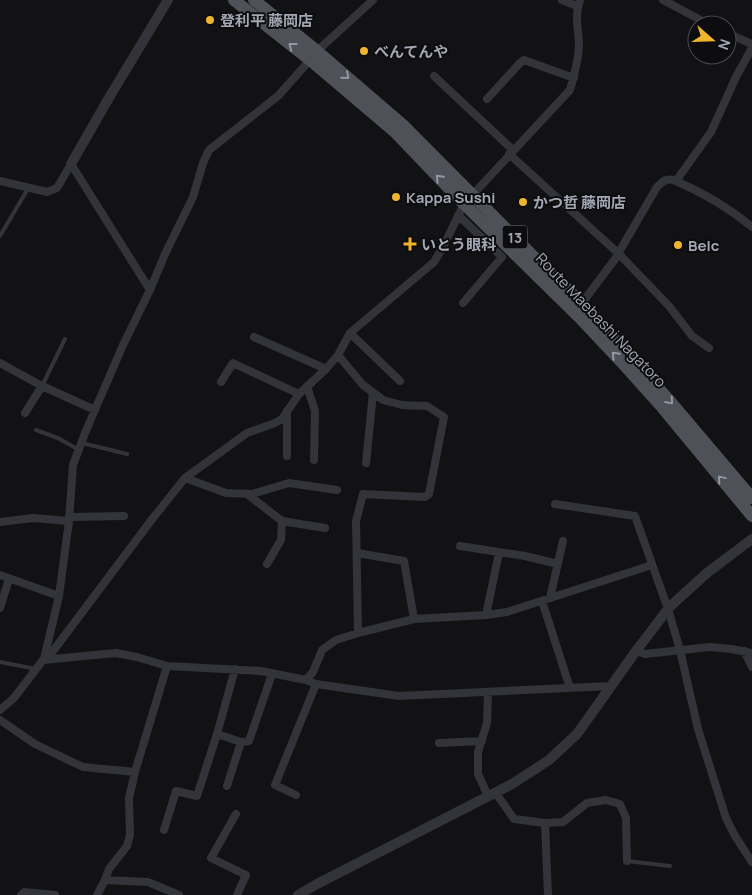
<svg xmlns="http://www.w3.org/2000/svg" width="752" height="895" viewBox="0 0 752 895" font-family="Manrope,'Noto Sans JP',sans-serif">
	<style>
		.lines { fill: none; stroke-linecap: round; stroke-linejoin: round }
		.service { stroke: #333439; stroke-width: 4 }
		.minor { stroke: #333439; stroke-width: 8 }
		.tertiary { stroke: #333439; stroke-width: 10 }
		.primary { stroke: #4f5158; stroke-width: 12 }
		.oneway { stroke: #9397a2 }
		.poi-dot { fill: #efb52f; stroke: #0d0d0f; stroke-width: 2 }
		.labels { text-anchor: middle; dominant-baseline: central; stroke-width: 4; stroke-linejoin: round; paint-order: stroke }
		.shield { fill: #0d0d0f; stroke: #777a82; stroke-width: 1 }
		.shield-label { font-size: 14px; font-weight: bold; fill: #a4a8b4 }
		.poi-label { font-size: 15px; font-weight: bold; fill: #a4a8b4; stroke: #0d0d0f; text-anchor: start }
		.street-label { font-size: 15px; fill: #a4a8b4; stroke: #0d0d0f }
	</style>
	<rect width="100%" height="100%" fill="#121214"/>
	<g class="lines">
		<path class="service" d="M 0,236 L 29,187
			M 42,386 L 65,339
			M 36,430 L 58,438 L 79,450
			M 82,443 L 127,454
			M 0,662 L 36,669
			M 627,861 L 670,866"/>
		<path class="minor" d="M 562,0 L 577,6
			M 663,0 L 710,25
			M 727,33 L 752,44
			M 317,51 L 373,0
			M 434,76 L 513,150
			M 487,99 L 520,63 L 524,60 L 574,78
			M 509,154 L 618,253 L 669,306 L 692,336 L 709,348
			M 0,181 L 47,192 L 57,188 L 71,164 L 150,290
			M 676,181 L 711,132 L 736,77 L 752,48
			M 458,215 L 502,257 L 463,303
			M 582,303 L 615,259 L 657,187 C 663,181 667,177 676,181 C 704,193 729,208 752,227
			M 350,333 L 400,381
			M 254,337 L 326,369
			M 338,355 L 363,385 L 383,400 L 402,405 L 427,406 L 444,417 L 429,494 L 425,497 L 363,494 L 356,521 L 358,633
			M 0,363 L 42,386 L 95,410
			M 221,382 L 233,363 L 299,394
			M 307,386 L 315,411 L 314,460
			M 25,413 L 42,386
			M 287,456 L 287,411
			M 366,463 L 373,393
			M 185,478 L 226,493 L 252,494 L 289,483 L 337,490
			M 247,494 L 282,521 L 325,528
			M 555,504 L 635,516 L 668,609 L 680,650 L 698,729 L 726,818 L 735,836 L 752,862
			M 69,517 L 124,516
			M 0,522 L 33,518 L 69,521
			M 460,546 L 525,556 L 558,564
			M 357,553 L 404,561 L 414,619
			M 267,564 L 281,540 L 282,521
			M 0,575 L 59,596
			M 550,598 L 563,541
			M 542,601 L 570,688
			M 0,608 L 9,579
			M 486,615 L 499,553
			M 636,651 L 645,654 L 710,647 L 731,649 L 752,653
			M 744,651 L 752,667
			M 44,659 L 59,596 L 69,521 L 73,465 L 85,433 L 123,345 L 150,290 L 165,254 L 193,197 L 203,163 L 209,150 L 278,96 L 310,60
			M 43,660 L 116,653 L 137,657 L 167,666 L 261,671 L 306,680 L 316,684 L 399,696 L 611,686
			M 306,680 L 313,672 L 322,650 L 336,640 L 358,633 L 414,619 L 486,615 L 507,612 L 652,565
			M 488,693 L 487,723 L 478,752 L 478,774 L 488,796
			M 0,710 L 14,698 L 43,660 L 53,651 L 153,518 L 185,478 L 247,433 L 275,423 L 282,419 L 299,394 L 326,369 L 338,355 L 350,333 L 434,262 L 443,247 L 464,204 L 570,90 C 574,76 578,62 579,47 C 579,32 574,15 580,0
			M 0,720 L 35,744 L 83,767 L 135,772
			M 217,734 L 241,742 L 249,741 L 272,674
			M 439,743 L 482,741
			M 227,786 L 241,742
			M 495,792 L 514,819 L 545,823 L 548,895
			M 296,795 L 275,785 L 316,684
			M 236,814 L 211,858 L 246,875 L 237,895
			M 545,823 L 563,822 L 587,803 L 606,800 L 620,804 L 626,818 L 627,861
			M 164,830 L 176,791 L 197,796 L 217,734 L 235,669
			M 105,880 L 148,882 L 179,895
			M 21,895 L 24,892 L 55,895
			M 97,895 L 105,880 L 109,869 L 127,846 L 130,835 L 129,798 L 135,772 L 167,666"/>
		<path class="tertiary" d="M 71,164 L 110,96 L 168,0
			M 298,895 L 317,884 L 477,802 L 512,784 L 549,760 L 577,734 L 636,651 L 668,609 L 676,601 L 707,573 L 752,539"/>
		<path class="primary" d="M 234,0 L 310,60 L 396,133 L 464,204 L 579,317 L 626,367 L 661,406 L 752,516
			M 254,0 L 317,51 L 403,125 L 531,254 L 582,303 L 668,399 L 752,498"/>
	</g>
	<defs><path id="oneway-chevron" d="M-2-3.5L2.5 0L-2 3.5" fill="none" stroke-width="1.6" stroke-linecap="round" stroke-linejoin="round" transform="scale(1.25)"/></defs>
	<g class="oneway">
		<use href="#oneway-chevron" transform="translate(292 46) rotate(-142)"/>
		<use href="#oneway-chevron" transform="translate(346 76) rotate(41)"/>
		<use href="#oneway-chevron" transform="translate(439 178) rotate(-134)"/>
		<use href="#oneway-chevron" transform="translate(615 355) rotate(-133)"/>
		<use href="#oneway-chevron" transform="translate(670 401) rotate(49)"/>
		<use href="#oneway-chevron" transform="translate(721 479) rotate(-130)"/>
	</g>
	<g class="poi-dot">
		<circle cx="210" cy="20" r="5"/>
		<circle cx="364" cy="51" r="5"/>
		<circle cx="396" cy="197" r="5"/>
		<circle cx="523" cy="202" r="5"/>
		<path d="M407.5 236.5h5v5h5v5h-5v5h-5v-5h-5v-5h5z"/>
		<circle cx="678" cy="245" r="5"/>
	</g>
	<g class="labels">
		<rect class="shield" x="502.5" y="225.5" width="25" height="23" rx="4"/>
		<g class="shield-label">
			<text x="515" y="237">13</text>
		</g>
		<g class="poi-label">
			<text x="220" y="20">登利平 藤岡店</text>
			<text x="374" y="51">べんてんや</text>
			<text x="406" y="197">Kappa Sushi</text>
			<text x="533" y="202">かつ哲 藤岡店</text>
			<text x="421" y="244">いとう眼科</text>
			<text x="688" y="245">Belc</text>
		</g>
		<g class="street-label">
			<text transform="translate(601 320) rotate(46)">Route Maebashi Nagatoro</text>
		</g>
	</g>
	<g transform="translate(712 40) rotate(110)"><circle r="24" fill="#0d0d0f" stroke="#494b51"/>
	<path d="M0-4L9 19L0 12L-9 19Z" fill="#efb52f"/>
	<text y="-8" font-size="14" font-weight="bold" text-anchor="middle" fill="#a4a8b4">N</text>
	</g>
</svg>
